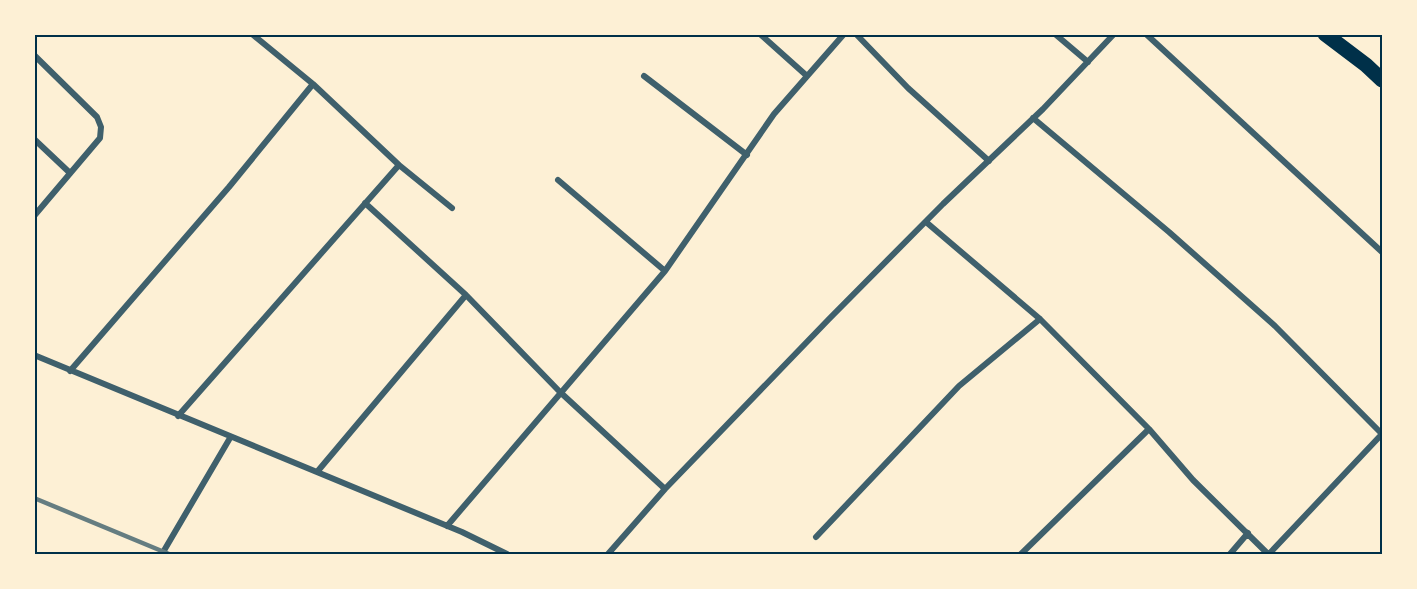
<svg xmlns="http://www.w3.org/2000/svg" width="1417" height="589" viewBox="0 0 1417 589" font-family="Montserrat,sans-serif">
	<style>
		.lines { fill: none; stroke-linecap: round; stroke-linejoin: round }
		.minor { stroke: #3f606c; stroke-width: 6 }
		.primary { stroke: #003049; stroke-width: 15 }
		.rail { stroke: #657d81; stroke-width: 4.5 }
		.neatline { fill: none; stroke: #003049; stroke-width: 2 }
	</style>
	<rect width="100%" height="100%" fill="#fdf0d5"/>
	<g class="lines">
		<path class="minor" d="M 252,34 L 313,84 L 399,165 L 452,208
			M 760,34 L 807,76
			M 856,34 L 908,88 L 989,161
			M 1055,34 L 1088,62
			M 1146,34 L 1382,252
			M 34,55 L 97,117 L 101,127 L 100,138 L 34,216
			M 644,76 L 747,155
			M 1033,118 L 1169,232 L 1275,326 L 1382,434
			M 34,139 L 70,173
			M 558,180 L 665,271
			M 365,203 L 466,295 L 560,392 L 665,489
			M 926,222 L 1040,319 L 1149,429 L 1193,480 L 1268,554
			M 34,355 L 462,532 L 507,554
			M 70,371 L 229,187 L 313,84
			M 178,416 L 399,165
			M 317,472 L 466,295
			M 447,526 L 665,271 L 774,114 L 844,34
			M 816,537 L 959,386 L 1040,319
			M 162,554 L 230,438
			M 608,554 L 665,489 L 829,319 L 943,204 L 1043,109 L 1114,34
			M 1021,554 L 1149,429
			M 1230,554 L 1248,533
			M 1269,554 L 1382,434"/>
		<path class="primary" d="M 1325,34 L 1366,65 L 1382,80"/>
		<path class="rail" d="M 34,498 L 169,554"/>
	</g>
	<rect width="1417" height="589" fill="none" stroke="#fdf0d5" stroke-width="72"/>
	<rect x="36" y="36" width="1345" height="517" class="neatline"/>
</svg>
